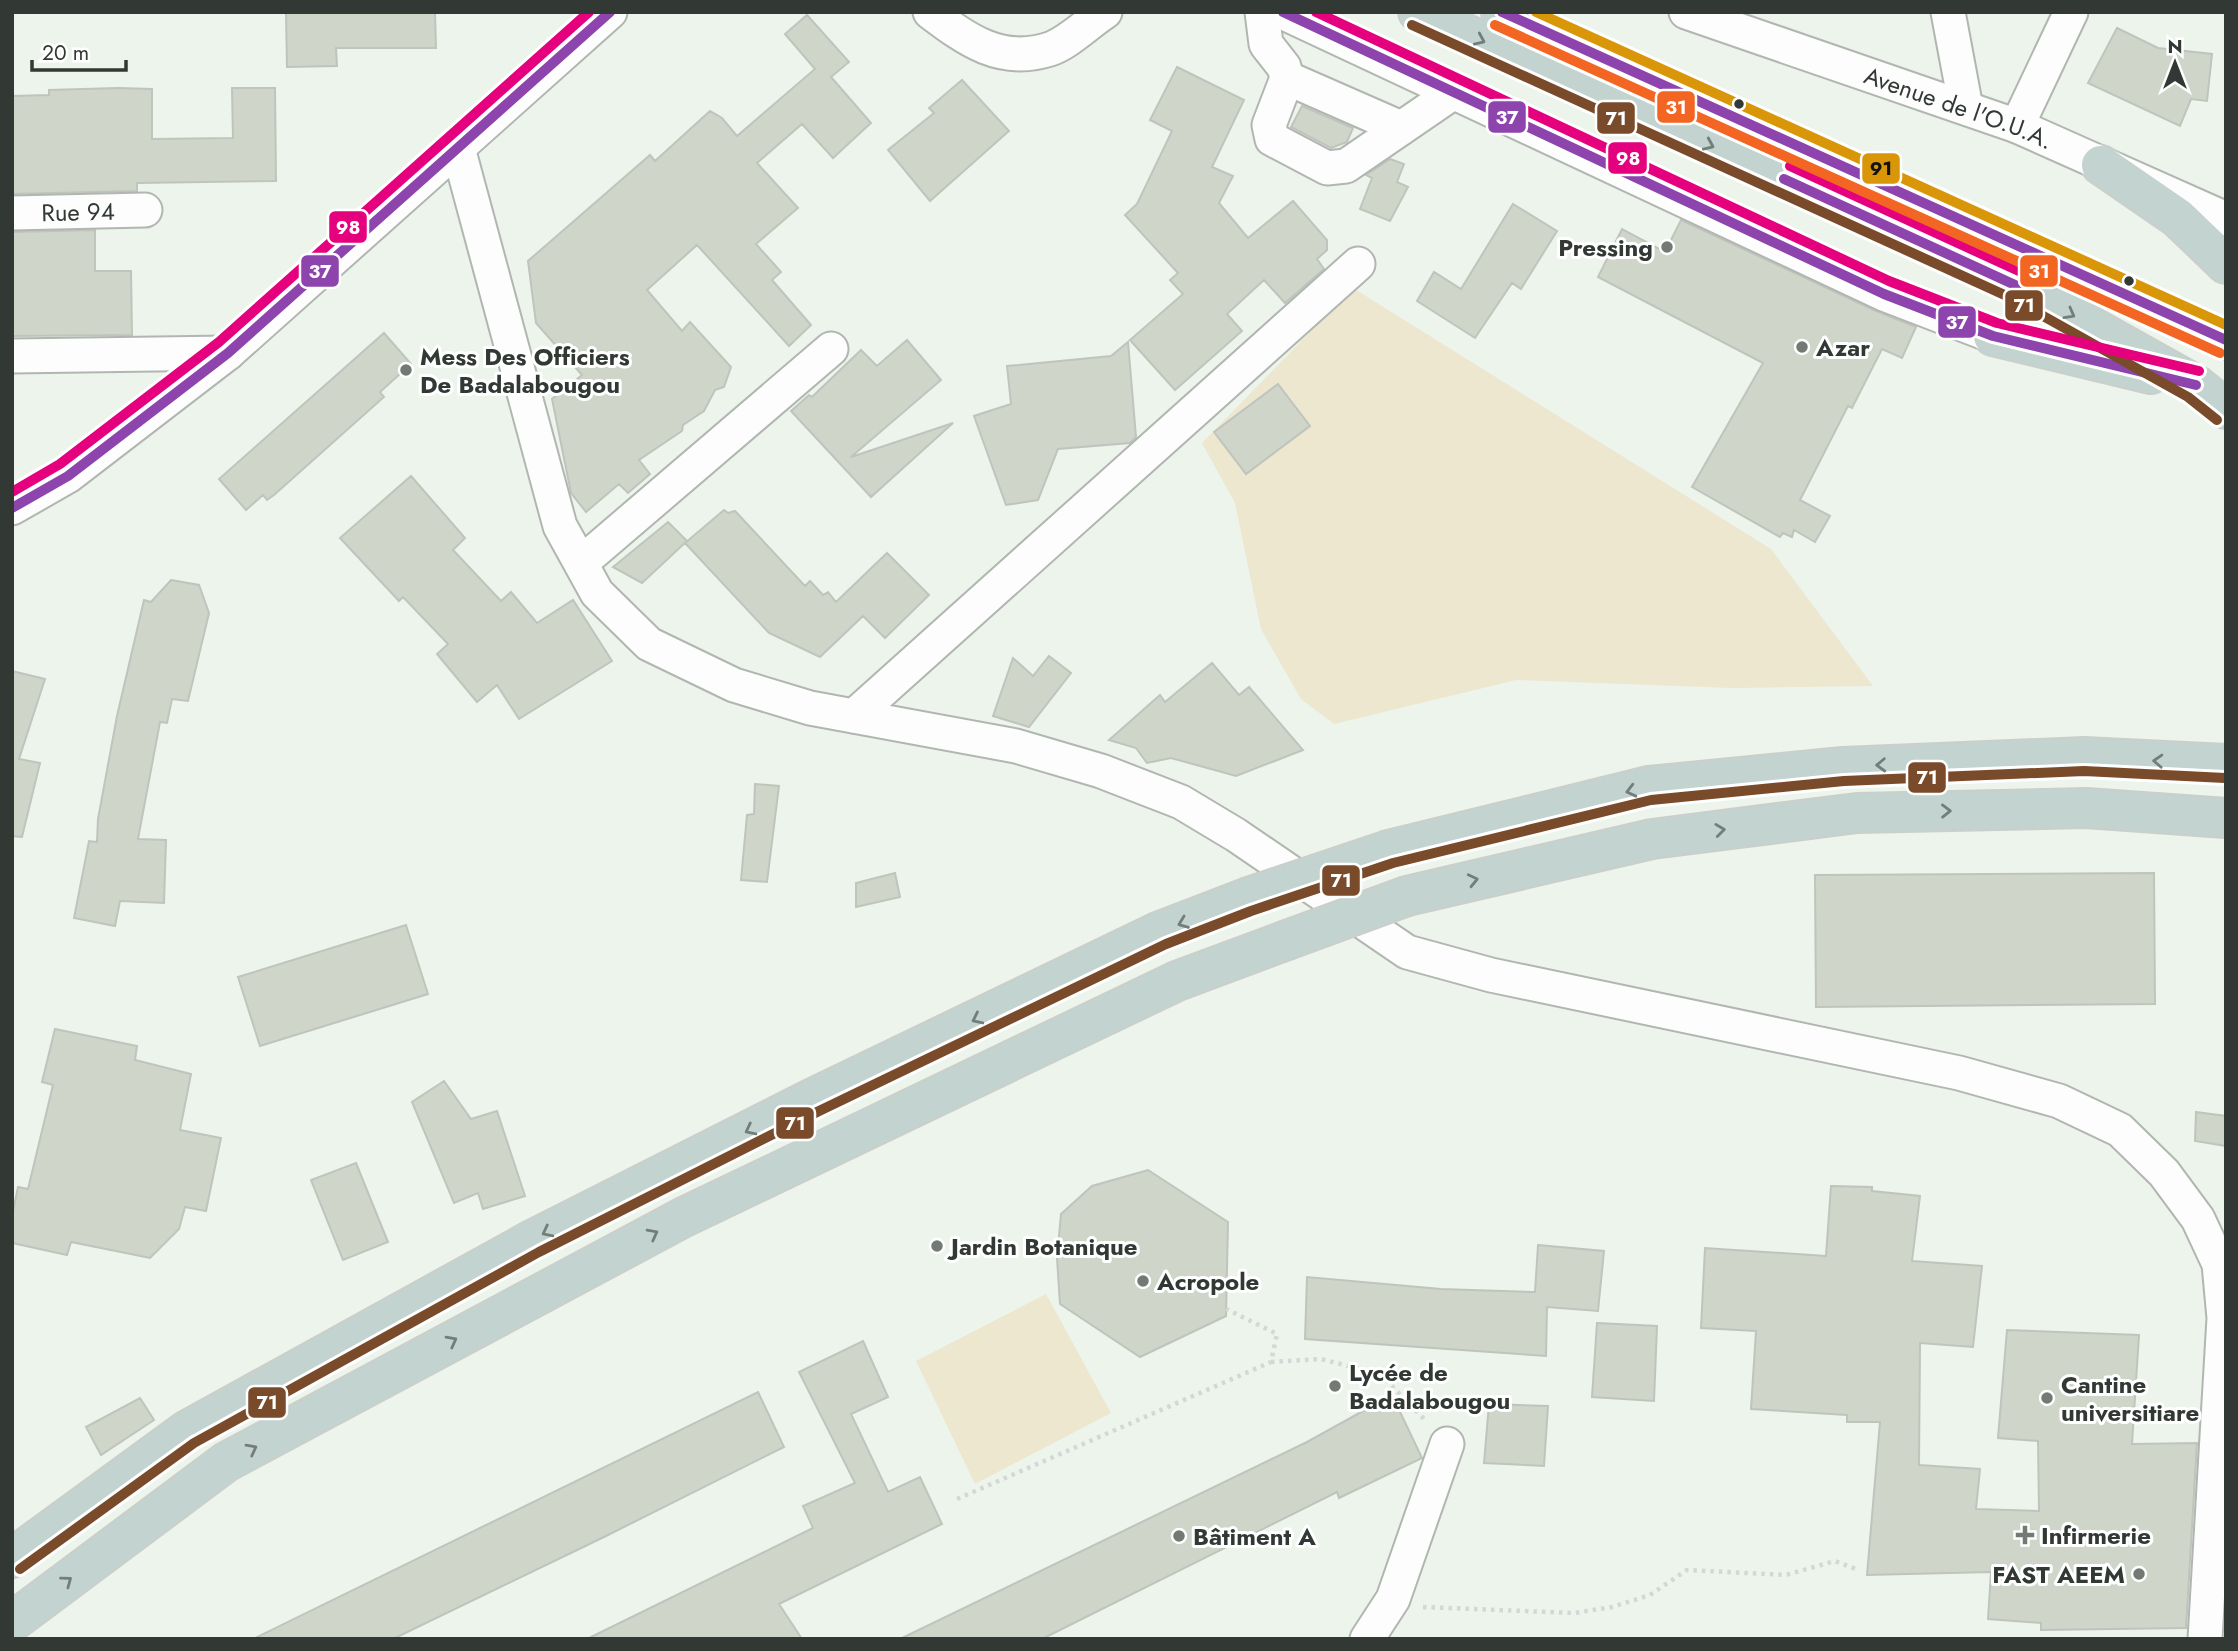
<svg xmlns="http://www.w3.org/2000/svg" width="2238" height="1651" viewBox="0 0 2238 1651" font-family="Jost,sans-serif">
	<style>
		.green { fill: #ece7ce }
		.building { fill: #cfd5c9; stroke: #bfc4bd; stroke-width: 2 }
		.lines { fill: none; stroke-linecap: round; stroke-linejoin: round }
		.minor-casing { stroke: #b1b6b1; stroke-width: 37 }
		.highway-casing { stroke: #cbcfcb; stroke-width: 42 }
		.path { stroke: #d4d7d5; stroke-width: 4.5; stroke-dasharray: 3.5 5; stroke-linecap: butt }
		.minor { stroke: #fcfdfc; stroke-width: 33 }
		.highway { stroke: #c3d3cf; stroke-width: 38 }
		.highway-bridge-casing { stroke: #cbcfcb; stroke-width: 42; stroke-linecap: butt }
		.highway-bridge { stroke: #c3d3cf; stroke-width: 38 }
		.bus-1-casing { stroke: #fff; stroke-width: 16 }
		.bus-2-casing { stroke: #fff; stroke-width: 16 }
		.bus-3-casing { stroke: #fff; stroke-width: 16 }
		.bus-4-casing { stroke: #fff; stroke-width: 16 }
		.bus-5-casing { stroke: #fff; stroke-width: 16 }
		.bus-1 { stroke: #8e44ad; stroke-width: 10 }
		.bus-2 { stroke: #7a4b2a; stroke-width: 10 }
		.bus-3 { stroke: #e5007d; stroke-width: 10 }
		.bus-4 { stroke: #f26522; stroke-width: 10 }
		.bus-5 { stroke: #d99608; stroke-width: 10 }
		.oneway { stroke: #737e79 }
		.bus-dot { fill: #323833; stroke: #fff; stroke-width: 2.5 }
		.poi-dot { fill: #737a74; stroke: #fff; stroke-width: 2.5 }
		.labels { text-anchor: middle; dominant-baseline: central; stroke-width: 6; stroke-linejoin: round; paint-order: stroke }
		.street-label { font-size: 24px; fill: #323833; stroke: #fff }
		.poi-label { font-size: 24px; font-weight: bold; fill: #323833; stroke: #fff; text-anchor: start }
		.line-badge { stroke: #fff; stroke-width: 2.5 }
		.badge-label { font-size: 19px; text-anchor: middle; font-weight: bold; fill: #fff }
		.pale-badge-label { font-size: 19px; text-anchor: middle; font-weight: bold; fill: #111 }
	</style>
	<rect width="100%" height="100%" fill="#ecf4ec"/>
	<path class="green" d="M 1353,288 L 1771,549 L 1873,686 L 1733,688 L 1516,680 L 1334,724 L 1301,699 L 1261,629 L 1235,503 L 1202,443 Z
		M 1046,1294 L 1111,1413 L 975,1484 L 916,1361 Z"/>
	<path class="building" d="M 286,12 L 435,12 L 436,48 L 336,48 L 337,66 L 287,67 Z
		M 807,15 L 849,62 L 831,77 L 871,123 L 833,158 L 802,124 L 757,163 L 798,208 L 756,244 L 781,272 L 772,280 L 811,325 L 789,346 L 697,245 L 647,290 L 682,331 L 690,322 L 731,367 L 724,387 L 715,390 L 704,411 L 683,425 L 682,431 L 639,460 L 650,474 L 628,493 L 619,484 L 586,512 L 571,493 L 552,399 L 582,375 L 536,323 L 528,261 L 650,155 L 655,161 L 710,111 L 722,118 L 737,136 L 815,69 L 785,34 Z
		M 2117,28 L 2158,48 L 2212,54 L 2207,101 L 2191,99 L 2180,126 L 2088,83 Z
		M 1177,67 L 1244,100 L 1212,167 L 1233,176 L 1219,203 L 1248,238 L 1293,201 L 1327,240 L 1327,250 L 1317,259 L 1324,269 L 1285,303 L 1264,280 L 1227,314 L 1242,331 L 1175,390 L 1130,340 L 1183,294 L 1170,280 L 1178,273 L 1125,215 L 1137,204 L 1172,131 L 1150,120 Z
		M 962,80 L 1009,131 L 930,201 L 888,150 L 934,113 L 929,108 Z
		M 118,88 L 152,89 L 152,139 L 233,138 L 232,88 L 275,88 L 276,181 L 137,183 L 137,191 L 12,194 L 12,96 L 49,95 L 49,90 Z
		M 1302,106 L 1353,128 L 1347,142 L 1331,148 L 1291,127 Z
		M 1390,159 L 1404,164 L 1397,182 L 1408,187 L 1390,221 L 1360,209 L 1372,178 L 1366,175 Z
		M 1513,204 L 1557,231 L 1521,289 L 1512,283 L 1475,338 L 1417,301 L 1434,272 L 1461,289 Z
		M 1681,220 L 1876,311 L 1916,327 L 1902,358 L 1882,349 L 1852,408 L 1848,406 L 1800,500 L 1830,516 L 1815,542 L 1794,530 L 1792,537 L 1783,533 L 1780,537 L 1692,487 L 1763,363 L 1598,277 L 1622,229 L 1665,252 Z
		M 95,230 L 95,271 L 131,271 L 132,335 L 12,336 L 12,232 Z
		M 384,333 L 411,364 L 380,392 L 384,397 L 274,495 L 267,500 L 263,495 L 246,510 L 219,479 Z
		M 907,340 L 941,380 L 851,457 L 953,423 L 871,497 L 791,411 L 809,395 L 812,397 L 861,350 L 877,366 Z
		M 1128,342 L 1136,437 L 1130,443 L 1058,449 L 1038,500 L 1006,505 L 974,416 L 1011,404 L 1007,366 L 1111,356 Z
		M 1278,384 L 1310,426 L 1246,474 L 1214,432 Z
		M 411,476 L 465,538 L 453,550 L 501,601 L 511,592 L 537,623 L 573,600 L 612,661 L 519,719 L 497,685 L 477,702 L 437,654 L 448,644 L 403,597 L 399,601 L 340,538 Z
		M 724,510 L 728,513 L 735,511 L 805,586 L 810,581 L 823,595 L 828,592 L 836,602 L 887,553 L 929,595 L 885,638 L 863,616 L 820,657 L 769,633 L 685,543 Z
		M 668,522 L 687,541 L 642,583 L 613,567 Z
		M 171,580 L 199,585 L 209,613 L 188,701 L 172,699 L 167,723 L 160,722 L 138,839 L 166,840 L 164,903 L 120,901 L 115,926 L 74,918 L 89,841 L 97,842 L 98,819 L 117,716 L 144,600 L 151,602 Z
		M 1049,656 L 1071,673 L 1029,727 L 993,716 L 1013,658 L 1033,676 Z
		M 1212,663 L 1239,695 L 1249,687 L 1303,750 L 1236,776 L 1171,758 L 1147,763 L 1136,748 L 1109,740 L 1160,695 L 1165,702 Z
		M 12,671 L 45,679 L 19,759 L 40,763 L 22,837 L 12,836 Z
		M 755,784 L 779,786 L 767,882 L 741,880 L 747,815 L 754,814 Z
		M 895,873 L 900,897 L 856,907 L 856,883 Z
		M 2154,873 L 2155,1004 L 1816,1007 L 1815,875 Z
		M 406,925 L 428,994 L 260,1046 L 238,977 Z
		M 55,1029 L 137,1046 L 135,1060 L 191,1074 L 180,1130 L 221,1138 L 206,1211 L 185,1207 L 179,1229 L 150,1258 L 71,1242 L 67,1255 L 12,1243 L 12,1216 L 18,1187 L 28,1189 L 53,1085 L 42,1082 Z
		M 444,1081 L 471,1119 L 497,1111 L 525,1196 L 483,1209 L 478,1193 L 454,1203 L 412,1102 Z
		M 2196,1112 L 2226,1116 L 2226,1146 L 2195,1141 Z
		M 356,1163 L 388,1242 L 343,1260 L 311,1180 Z
		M 1148,1170 L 1228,1222 L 1226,1316 L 1140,1357 L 1060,1304 L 1057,1258 L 1061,1214 L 1092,1186 Z
		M 1831,1186 L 1872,1187 L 1872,1191 L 1920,1196 L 1912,1261 L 1982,1266 L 1973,1347 L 1920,1343 L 1919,1465 L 1980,1469 L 1976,1509 L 2039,1511 L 2038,1441 L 1998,1438 L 2007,1330 L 2139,1335 L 2132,1444 L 2197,1443 L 2186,1628 L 2041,1630 L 2041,1623 L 1988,1619 L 1991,1572 L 1867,1575 L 1880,1422 L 1847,1422 L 1847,1415 L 1751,1409 L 1756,1331 L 1701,1328 L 1705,1248 L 1826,1256 Z
		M 1538,1245 L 1604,1251 L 1598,1311 L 1547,1307 L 1546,1356 L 1305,1339 L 1307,1277 L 1441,1289 L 1535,1292 Z
		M 1597,1323 L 1657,1326 L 1654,1401 L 1592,1397 Z
		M 863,1341 L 888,1397 L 851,1414 L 888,1492 L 920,1477 L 942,1524 L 779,1604 L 802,1639 L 587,1639 L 813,1528 L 803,1506 L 855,1483 L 799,1372 Z
		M 758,1392 L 784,1447 L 604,1537 L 393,1639 L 253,1639 Z
		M 1392,1395 L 1422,1458 L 1339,1498 L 1337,1492 L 1042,1639 L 900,1639 L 1307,1442 Z
		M 140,1398 L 154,1420 L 101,1455 L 86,1427 Z
		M 1489,1404 L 1548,1406 L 1544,1466 L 1484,1463 Z"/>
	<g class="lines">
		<defs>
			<g id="minor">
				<path d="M 930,12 C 967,40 1001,65 1050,49 C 1068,43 1088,23 1105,12"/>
				<path d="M 1262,12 L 1266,44 L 1284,67 L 1287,78 L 1269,125 L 1272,139 L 1327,168 L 1346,166 L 1454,92"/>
				<path d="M 1282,12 L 1884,294 L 1993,336"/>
				<path id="s1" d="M 1686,12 L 2017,126 L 2226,219"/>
				<path d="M 1948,12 L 1966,108"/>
				<path d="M 1287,78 L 1401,128"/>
				<path d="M 2017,126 L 2071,12"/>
				<path d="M 458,148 L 560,526 L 597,593 L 649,644 L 734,685 L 810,708 L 1016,746 L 1101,771 L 1181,802 L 1236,835 L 1407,952 L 1491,975 L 1959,1073 L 2059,1101 L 2120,1130 L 2164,1173 L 2198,1219 L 2219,1264 L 2224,1318 L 2205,1639"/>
				<path id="s2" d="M 12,213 L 145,210"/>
				<path d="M 12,356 L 228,353"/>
				<path d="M 12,508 L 68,476 L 228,353 L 610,12"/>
				<path d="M 581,563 L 831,349"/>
				<path d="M 854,716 L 1358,264"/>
				<path d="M 1367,1639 L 1393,1599 L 1447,1444"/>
			</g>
			<path id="highway" d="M 1418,12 L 2015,284 L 2196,385 L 2226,409
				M 1501,12 L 2226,340
				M 2101,165 L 2178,218 L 2226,264
				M 1993,336 L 2151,374
				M 1389,850 L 1649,786 L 1843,767 L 2084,757 L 2226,764
				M 1407,896 L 1652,839 L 1857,813 L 2086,808 L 2226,818
				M 12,1558 L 186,1431 L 532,1240 L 811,1099 L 1160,931 L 1246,898
				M 12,1622 L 226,1462 L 684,1217 L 1177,981 L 1287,940"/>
		</defs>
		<use href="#minor" class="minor-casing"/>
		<use href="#highway" class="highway-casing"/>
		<path class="path" d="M 1271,1362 L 1321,1359 L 1380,1374 L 1426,1421
			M 957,1499 L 1271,1362 L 1277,1334 L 1226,1309
			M 1423,1607 L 1574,1613 L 1612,1607 L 1650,1595 L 1687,1570 L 1786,1575 L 1835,1561 L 1856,1569"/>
		<use href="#minor" class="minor"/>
		<use href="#highway" class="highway"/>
		<defs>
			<path id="highway-bridge" d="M 1246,898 L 1389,850
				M 1287,940 L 1407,896"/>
		</defs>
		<use href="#highway-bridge" class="highway-bridge-casing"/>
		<use href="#highway-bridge" class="highway-bridge"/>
		<defs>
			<path id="bus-1" d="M 1283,12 L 1884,294 L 1993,336 L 2196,385
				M 1502,12 L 2226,340
				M 1784,179 L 2026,290
				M 12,508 L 68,476 L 228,353 L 610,12"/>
			<path id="bus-2" d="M 1412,25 L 2009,297 L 2188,397 L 2217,420
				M 20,1569 L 194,1443 L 539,1252 L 817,1112 L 1166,944 L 1251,911 L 1393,863 L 1651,800 L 1844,781 L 2084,771 L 2225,778"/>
			<path id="bus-3" d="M 1316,12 L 1889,281 L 1997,323 L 2199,371
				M 1790,166 L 2032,277
				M 12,492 L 60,464 L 219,342 L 589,12"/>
			<path id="bus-4" d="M 1495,25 L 2220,353"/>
			<path id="bus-5" d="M 1536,12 L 2226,325"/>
		</defs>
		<use href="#bus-1" class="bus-1-casing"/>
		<use href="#bus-2" class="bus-2-casing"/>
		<use href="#bus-3" class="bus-3-casing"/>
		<use href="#bus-4" class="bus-4-casing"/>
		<use href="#bus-5" class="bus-5-casing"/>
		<use href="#bus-1" class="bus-1"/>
		<use href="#bus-2" class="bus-2"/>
		<use href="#bus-3" class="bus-3"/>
		<use href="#bus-4" class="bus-4"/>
		<use href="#bus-5" class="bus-5"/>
	</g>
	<defs><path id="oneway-chevron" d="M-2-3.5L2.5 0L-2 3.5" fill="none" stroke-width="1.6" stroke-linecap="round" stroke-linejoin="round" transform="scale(1.75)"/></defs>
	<g class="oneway">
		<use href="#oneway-chevron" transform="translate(1480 40) rotate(24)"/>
		<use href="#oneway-chevron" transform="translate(1709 145) rotate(24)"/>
		<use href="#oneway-chevron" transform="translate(2070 314) rotate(29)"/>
		<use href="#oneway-chevron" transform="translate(2158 761) rotate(-177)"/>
		<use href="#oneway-chevron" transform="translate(1881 765) rotate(178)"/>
		<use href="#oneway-chevron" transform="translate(1631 791) rotate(166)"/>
		<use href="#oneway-chevron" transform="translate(1946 811) rotate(-1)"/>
		<use href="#oneway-chevron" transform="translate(1720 830) rotate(-7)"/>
		<use href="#oneway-chevron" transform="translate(1473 880) rotate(-13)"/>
		<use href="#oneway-chevron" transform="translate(1183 923) rotate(159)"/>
		<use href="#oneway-chevron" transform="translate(977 1019) rotate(154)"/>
		<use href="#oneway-chevron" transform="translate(750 1130) rotate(153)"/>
		<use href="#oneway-chevron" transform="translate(547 1232) rotate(153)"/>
		<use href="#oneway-chevron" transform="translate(653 1234) rotate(-28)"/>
		<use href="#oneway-chevron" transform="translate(452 1341) rotate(-28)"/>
		<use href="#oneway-chevron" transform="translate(252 1449) rotate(-28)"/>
		<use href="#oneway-chevron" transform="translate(67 1581) rotate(-37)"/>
	</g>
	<g class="bus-dot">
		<circle cx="1739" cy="104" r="6"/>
		<circle cx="2129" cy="281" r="6"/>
	</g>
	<g class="poi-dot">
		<circle cx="1667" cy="247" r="7"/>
		<circle cx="1802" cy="347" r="7"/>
		<circle cx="406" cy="370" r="7"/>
		<circle cx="937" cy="1246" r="7"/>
		<circle cx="1143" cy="1281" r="7"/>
		<circle cx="1335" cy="1386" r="7"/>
		<circle cx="2047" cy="1398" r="7"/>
		<path d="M2021.5 1524.5h7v7h7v7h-7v7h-7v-7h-7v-7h7z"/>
		<circle cx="1179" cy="1536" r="7"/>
		<circle cx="2139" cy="1574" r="7"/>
	</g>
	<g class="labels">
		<g class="street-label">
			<text stroke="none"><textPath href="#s1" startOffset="289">Avenue de l'O.U.A.</textPath></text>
			<text stroke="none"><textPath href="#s2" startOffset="66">Rue 94</textPath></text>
		</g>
		<g class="poi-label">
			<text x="1653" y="247" text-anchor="end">Pressing</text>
			<text x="1816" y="347">Azar</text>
			<text x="420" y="356">Mess Des Officiers<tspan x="420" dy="28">De Badalabougou</tspan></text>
			<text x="951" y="1246">Jardin Botanique</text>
			<text x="1157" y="1281">Acropole</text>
			<text x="1349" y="1372">Lycée de<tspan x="1349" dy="28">Badalabougou</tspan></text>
			<text x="2061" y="1384">Cantine<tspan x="2061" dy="28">universitiare</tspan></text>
			<text x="2041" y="1535">Infirmerie</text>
			<text x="1193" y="1536">Bâtiment A</text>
			<text x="2125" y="1574" text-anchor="end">FAST AEEM</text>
		</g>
	</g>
	<g class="line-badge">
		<rect x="1656" y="90" width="40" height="34" rx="7" fill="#f26522"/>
		<rect x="1487" y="100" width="40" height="34" rx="7" fill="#8e44ad"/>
		<rect x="1596" y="101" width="40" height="34" rx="7" fill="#7a4b2a"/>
		<rect x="1607" y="141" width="41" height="34" rx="7" fill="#e5007d"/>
		<rect x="1861" y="152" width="40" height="33" rx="7" fill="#d99608"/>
		<rect x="328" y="210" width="40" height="34" rx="7" fill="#e5007d"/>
		<rect x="2019" y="254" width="40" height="34" rx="7" fill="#f26522"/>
		<rect x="300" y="254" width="40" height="34" rx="7" fill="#8e44ad"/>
		<rect x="2004" y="289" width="40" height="33" rx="7" fill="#7a4b2a"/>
		<rect x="1937" y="305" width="40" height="34" rx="7" fill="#8e44ad"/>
		<rect x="1907" y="761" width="40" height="33" rx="7" fill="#7a4b2a"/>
		<rect x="1321" y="864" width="40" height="33" rx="7" fill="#7a4b2a"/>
		<rect x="775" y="1106" width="40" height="34" rx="7" fill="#7a4b2a"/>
		<rect x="247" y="1386" width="40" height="33" rx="7" fill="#7a4b2a"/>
	</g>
	<g class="badge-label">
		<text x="1676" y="114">31</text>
		<text x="1507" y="124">37</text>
		<text x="1616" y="125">71</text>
		<text x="1628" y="165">98</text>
		<text x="348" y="234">98</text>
		<text x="2039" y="278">31</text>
		<text x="320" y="278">37</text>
		<text x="2024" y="312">71</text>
		<text x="1957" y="329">37</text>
		<text x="1927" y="784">71</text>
		<text x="1341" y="887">71</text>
		<text x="795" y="1130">71</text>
		<text x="267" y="1409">71</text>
	</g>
	<g class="pale-badge-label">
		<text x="1881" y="175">91</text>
	</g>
	<rect width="2238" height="1651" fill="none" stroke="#323833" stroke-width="28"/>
	<g transform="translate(2175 63)" stroke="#ffffff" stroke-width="5" paint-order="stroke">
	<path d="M0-5L12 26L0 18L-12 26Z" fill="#323833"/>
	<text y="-10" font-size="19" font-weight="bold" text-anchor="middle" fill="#323833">N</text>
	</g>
	<path d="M32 60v10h94v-10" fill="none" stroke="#323833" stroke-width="3.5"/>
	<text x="42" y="60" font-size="21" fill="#323833" stroke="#ffffff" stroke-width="5" paint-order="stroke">20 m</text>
</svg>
